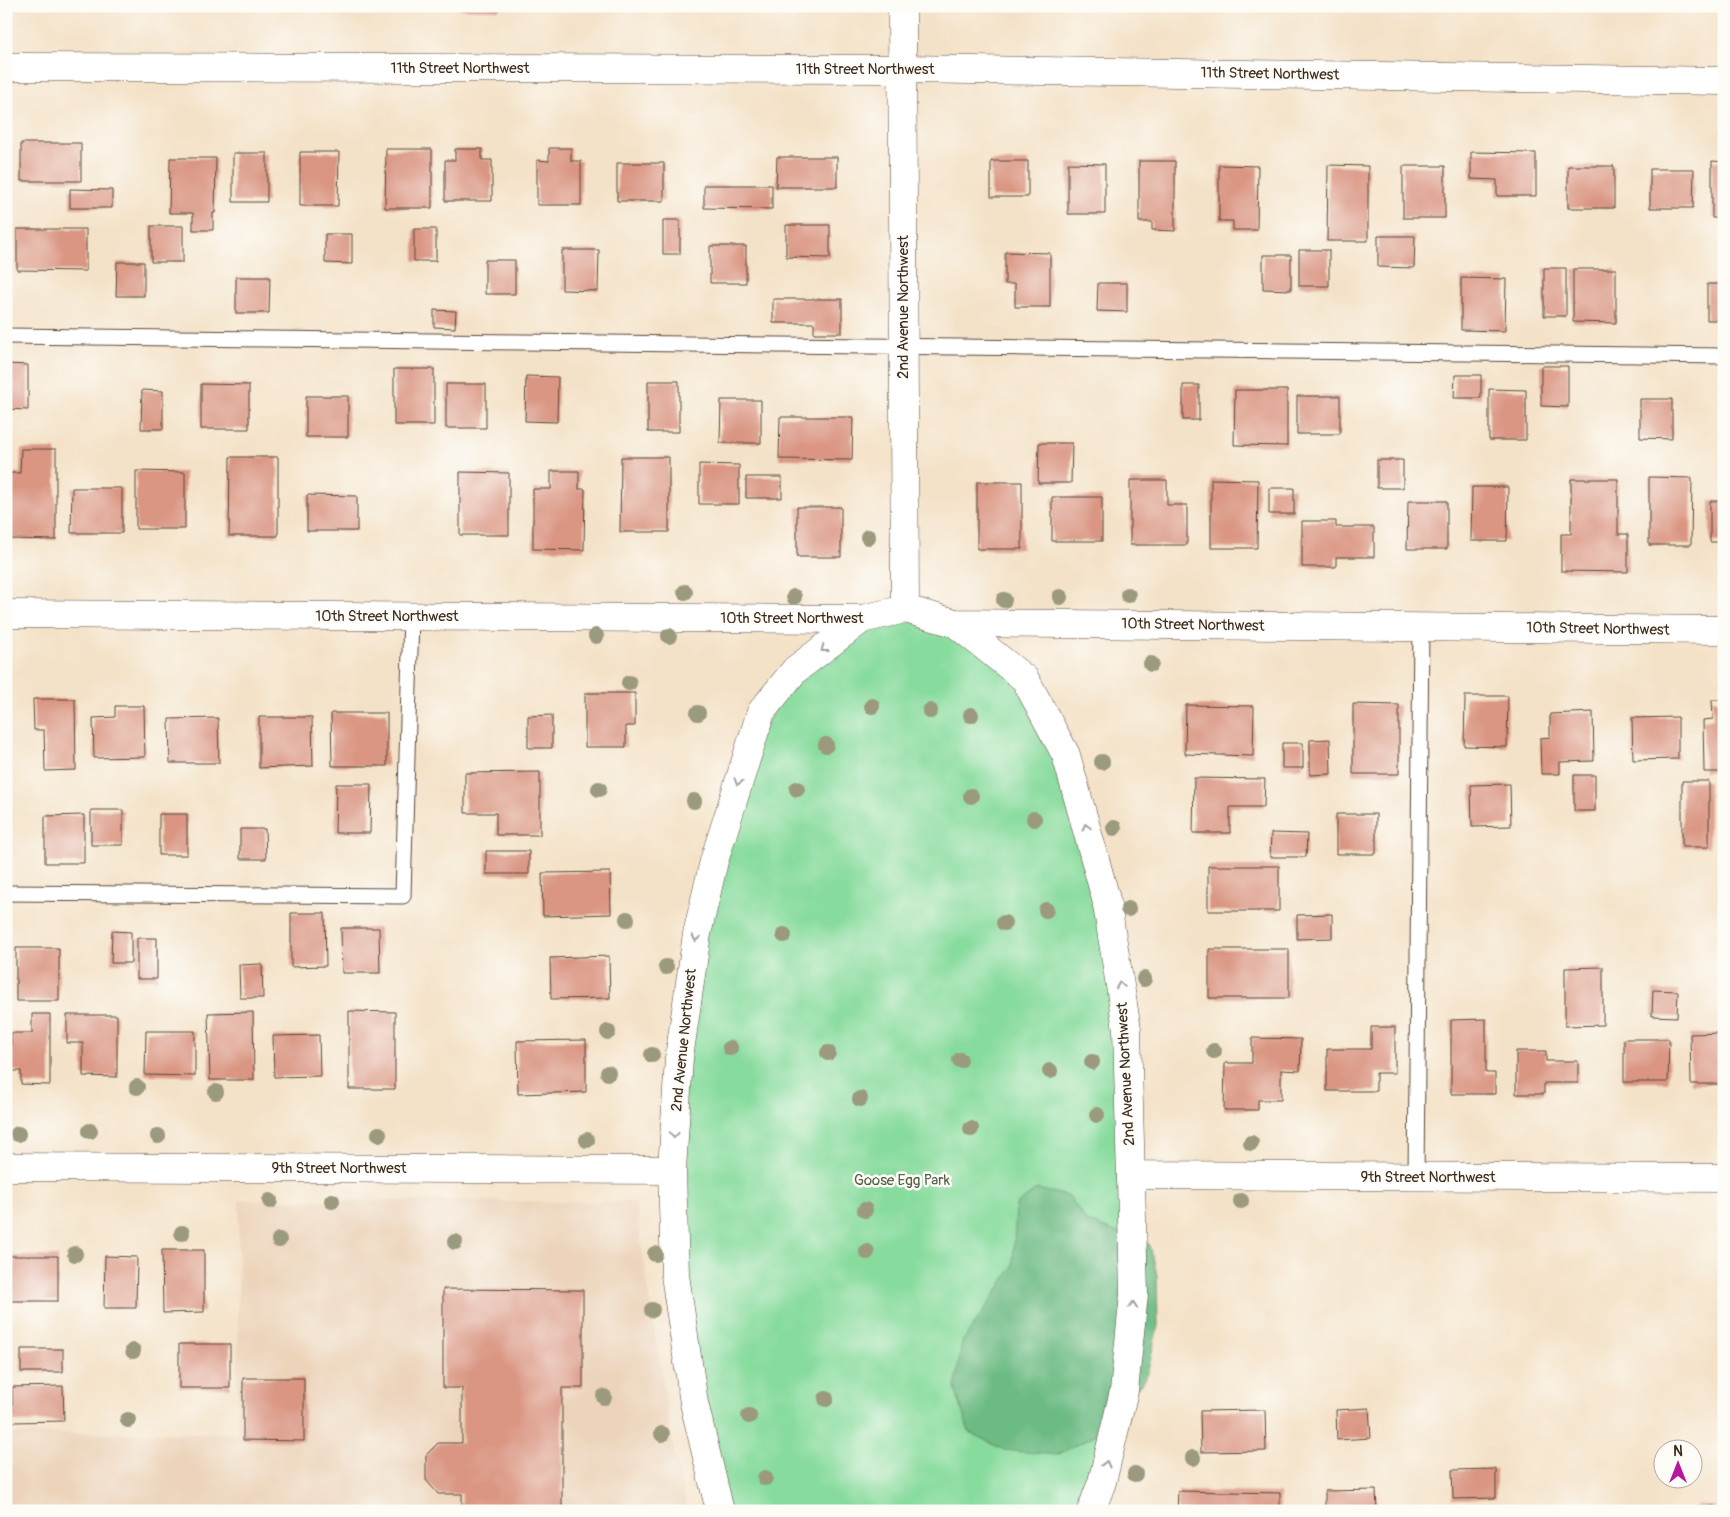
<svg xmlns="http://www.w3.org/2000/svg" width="1730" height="1517" viewBox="0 0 1730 1517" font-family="Pangolin,sans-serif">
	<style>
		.built { fill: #ecd3b9 }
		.green { fill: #87db9d; stroke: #61825e }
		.forest { fill: #6dbb84; stroke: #547251 }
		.building { fill: #da9683 }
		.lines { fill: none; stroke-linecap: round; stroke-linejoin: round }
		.lane-casing { stroke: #574638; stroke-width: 17 }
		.street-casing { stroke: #574638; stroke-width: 29 }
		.secondary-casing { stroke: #574638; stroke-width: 29 }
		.lane { stroke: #fff; stroke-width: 15 }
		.street { stroke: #fff; stroke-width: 28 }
		.secondary { stroke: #fff; stroke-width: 28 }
		.tree { fill: #9b9a7f }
		.oneway { stroke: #a79f9a }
		.labels { text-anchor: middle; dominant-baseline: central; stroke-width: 5; stroke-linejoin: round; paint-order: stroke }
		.street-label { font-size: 15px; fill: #3b2a1e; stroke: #fdfcf7 }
		.park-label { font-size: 15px; fill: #525f44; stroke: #fdfcf7 }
	</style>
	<rect width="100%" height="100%" fill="#fdfcf7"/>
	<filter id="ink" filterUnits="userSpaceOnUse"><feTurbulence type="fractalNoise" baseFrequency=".02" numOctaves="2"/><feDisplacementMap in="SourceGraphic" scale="10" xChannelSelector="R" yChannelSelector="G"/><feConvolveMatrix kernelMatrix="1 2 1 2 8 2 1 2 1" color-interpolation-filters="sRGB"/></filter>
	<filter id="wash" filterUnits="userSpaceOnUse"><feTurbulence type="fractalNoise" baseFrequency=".0096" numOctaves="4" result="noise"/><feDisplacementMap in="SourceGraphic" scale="20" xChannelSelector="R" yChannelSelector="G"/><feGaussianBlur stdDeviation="1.12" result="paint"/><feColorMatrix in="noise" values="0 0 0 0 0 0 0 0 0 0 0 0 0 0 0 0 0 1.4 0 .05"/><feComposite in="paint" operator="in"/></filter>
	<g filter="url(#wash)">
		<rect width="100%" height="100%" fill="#f4e2c8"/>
		<path class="built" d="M 239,1200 L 635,1202 L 674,1453 L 688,1511 L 6,1511 L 6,1434 L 237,1433 Z"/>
		<path class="green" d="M 905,609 L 1025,679 L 1106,899 L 1131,1175 L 1091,1511 L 720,1511 L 694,1403 L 679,1058 L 740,775 L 795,670 Z"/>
		<path class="forest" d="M 1037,1189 L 1069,1196 L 1086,1221 L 1150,1245 L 1157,1275 L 1158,1326 L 1146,1378 L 1097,1434 L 1057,1455 L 1004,1450 L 969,1432 L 955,1388 L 962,1342 L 990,1302 L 1013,1266 L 1016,1205 Z"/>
		<g id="blocks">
			<path class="building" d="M 460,6 L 499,6 L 499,10 L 460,9 Z
				M 1148,6 L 1177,6 L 1177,9 L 1148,9 Z
				M 21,143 L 81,143 L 81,181 L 21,181 Z
				M 549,148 L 571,148 L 571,161 L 581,161 L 581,205 L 537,205 L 537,160 L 549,161 Z
				M 386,149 L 432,149 L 432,208 L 385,208 Z
				M 455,149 L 482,149 L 482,160 L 492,160 L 492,201 L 445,201 L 445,160 L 455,160 Z
				M 300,152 L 339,152 L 338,206 L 300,206 Z
				M 1471,152 L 1536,153 L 1536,196 L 1497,196 L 1497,180 L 1471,179 Z
				M 233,153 L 267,153 L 267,202 L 233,202 Z
				M 777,157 L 837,157 L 837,187 L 776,187 Z
				M 170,158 L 216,158 L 215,213 L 213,213 L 213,230 L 193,230 L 193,213 L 169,213 Z
				M 991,161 L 1028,161 L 1028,197 L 991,197 Z
				M 1139,161 L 1175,161 L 1175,231 L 1152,230 L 1152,222 L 1139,222 Z
				M 1712,161 L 1724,162 L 1724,218 L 1712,218 Z
				M 617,163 L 664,163 L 664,201 L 617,201 Z
				M 1068,163 L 1105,164 L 1105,214 L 1068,214 Z
				M 1219,165 L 1258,166 L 1257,230 L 1233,230 L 1233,221 L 1219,221 Z
				M 1328,165 L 1368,166 L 1368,241 L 1327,241 Z
				M 1403,166 L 1445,166 L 1445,218 L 1403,218 Z
				M 1568,166 L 1614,166 L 1614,208 L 1568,208 Z
				M 1650,169 L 1694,169 L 1693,208 L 1650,208 Z
				M 704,185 L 772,185 L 772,209 L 704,208 Z
				M 70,189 L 112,190 L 112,208 L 70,208 Z
				M 663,220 L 680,220 L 680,254 L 663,254 Z
				M 786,225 L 830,225 L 830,258 L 786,257 Z
				M 151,226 L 183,226 L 183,262 L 151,262 Z
				M 17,229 L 86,229 L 86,271 L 17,270 Z
				M 414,229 L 436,229 L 436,261 L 414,261 Z
				M 325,234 L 352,234 L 352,264 L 325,263 Z
				M 1378,236 L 1415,236 L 1414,268 L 1378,267 Z
				M 710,246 L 746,246 L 746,283 L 710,283 Z
				M 562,250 L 599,250 L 598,291 L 562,290 Z
				M 1299,250 L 1329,250 L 1329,286 L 1299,286 Z
				M 1005,252 L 1050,253 L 1050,307 L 1015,307 L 1015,284 L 1005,284 Z
				M 1263,255 L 1291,255 L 1291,290 L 1263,289 Z
				M 485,260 L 515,260 L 515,294 L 485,294 Z
				M 117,262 L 144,262 L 144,296 L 116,296 Z
				M 1544,268 L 1566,268 L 1566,316 L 1544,316 Z
				M 1573,269 L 1616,269 L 1616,323 L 1573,322 Z
				M 236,277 L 270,277 L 269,313 L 236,313 Z
				M 1461,278 L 1506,279 L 1505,331 L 1461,330 Z
				M 1098,283 L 1127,283 L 1127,312 L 1097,311 Z
				M 1707,284 L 1724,284 L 1724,320 L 1707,320 Z
				M 773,299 L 842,299 L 842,333 L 814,333 L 814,323 L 773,323 Z
				M 434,310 L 456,311 L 455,328 L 434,327 Z
				M 6,364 L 28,365 L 28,410 L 6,409 Z
				M 1541,366 L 1568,366 L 1568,407 L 1541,406 Z
				M 394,369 L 434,369 L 434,425 L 394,425 Z
				M 1455,375 L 1481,375 L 1481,398 L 1454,398 Z
				M 526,376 L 558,377 L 557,422 L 525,421 Z
				M 648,381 L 679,381 L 679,432 L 648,432 Z
				M 201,384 L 249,385 L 249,429 L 201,429 Z
				M 446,384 L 486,384 L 486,428 L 446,428 Z
				M 1183,385 L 1199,385 L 1199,420 L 1183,420 Z
				M 1489,389 L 1526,390 L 1526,440 L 1489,440 Z
				M 142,390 L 163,391 L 163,429 L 141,429 Z
				M 1235,390 L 1287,390 L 1287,446 L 1234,445 Z
				M 306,396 L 348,396 L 348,437 L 306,437 Z
				M 1297,396 L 1340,396 L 1340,434 L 1297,434 Z
				M 1640,399 L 1672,399 L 1672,439 L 1640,438 Z
				M 721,400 L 761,400 L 761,443 L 720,443 Z
				M 780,417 L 853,417 L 852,460 L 779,459 Z
				M 1039,443 L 1072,443 L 1071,483 L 1038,483 Z
				M 21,449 L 56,449 L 56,540 L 6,539 L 6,473 L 20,473 Z
				M 230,457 L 278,457 L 278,536 L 229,536 Z
				M 621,457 L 669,457 L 669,532 L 620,532 Z
				M 1377,460 L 1403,460 L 1403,488 L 1377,488 Z
				M 699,464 L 739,465 L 739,504 L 699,504 Z
				M 136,471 L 185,472 L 185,529 L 136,529 Z
				M 551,471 L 579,471 L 579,489 L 585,489 L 584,550 L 533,549 L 533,489 L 551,489 Z
				M 460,472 L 509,473 L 509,535 L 460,535 Z
				M 746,477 L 782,477 L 782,498 L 746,498 Z
				M 1649,477 L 1692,478 L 1691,545 L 1649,545 Z
				M 1211,479 L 1258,480 L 1257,548 L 1211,548 Z
				M 1571,479 L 1618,479 L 1618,534 L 1628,534 L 1628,572 L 1561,571 L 1561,534 L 1571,534 Z
				M 1130,480 L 1167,480 L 1167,505 L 1187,505 L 1187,545 L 1130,545 Z
				M 977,482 L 1022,482 L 1022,549 L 977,549 Z
				M 1472,487 L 1508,487 L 1507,541 L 1471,541 Z
				M 72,488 L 122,488 L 122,533 L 71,533 Z
				M 1269,488 L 1294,488 L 1294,514 L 1269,514 Z
				M 307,495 L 357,496 L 357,531 L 307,531 Z
				M 1052,497 L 1102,497 L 1102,541 L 1052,541 Z
				M 1408,501 L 1447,501 L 1447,549 L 1407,549 Z
				M 1710,501 L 1724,501 L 1724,542 L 1710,542 Z
				M 797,507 L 841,507 L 841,557 L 797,557 Z
				M 1302,521 L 1336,521 L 1336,527 L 1374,527 L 1374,557 L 1336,557 L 1336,567 L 1302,567 Z
				M 585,693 L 635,693 L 635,726 L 626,726 L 626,747 L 585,747 Z
				M 1465,696 L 1508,696 L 1507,747 L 1464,746 Z
				M 33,699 L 75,699 L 76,770 L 45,771 L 44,730 L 34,730 Z
				M 1712,700 L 1724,700 L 1724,772 L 1704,772 L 1703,720 L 1713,719 Z
				M 1353,704 L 1399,705 L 1399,774 L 1353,774 Z
				M 1186,705 L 1254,706 L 1253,756 L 1185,754 Z
				M 115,706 L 144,706 L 145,757 L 94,758 L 93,718 L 115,717 Z
				M 1593,712 L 1594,761 L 1560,762 L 1560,774 L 1541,774 L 1540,738 L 1550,737 L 1550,714 Z
				M 331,713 L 387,713 L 387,766 L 332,766 Z
				M 552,715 L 552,748 L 528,748 L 528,716 Z
				M 259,717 L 312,717 L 313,766 L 259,768 Z
				M 1678,717 L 1678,759 L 1633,760 L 1632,718 Z
				M 218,718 L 219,763 L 170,763 L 169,719 Z
				M 1330,739 L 1331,774 L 1310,775 L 1310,740 Z
				M 1282,743 L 1303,743 L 1303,768 L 1282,768 Z
				M 540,772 L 540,835 L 496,835 L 496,813 L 465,813 L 465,773 Z
				M 1574,775 L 1595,775 L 1595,811 L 1574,811 Z
				M 1194,778 L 1265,779 L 1264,807 L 1230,807 L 1230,833 L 1193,833 Z
				M 1682,781 L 1709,781 L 1709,847 L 1682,847 Z
				M 336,784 L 371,784 L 370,833 L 335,833 Z
				M 1510,784 L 1511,826 L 1472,827 L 1471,785 Z
				M 91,810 L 123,810 L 123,845 L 91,845 Z
				M 159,814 L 187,814 L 187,855 L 159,855 Z
				M 1336,814 L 1376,814 L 1376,854 L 1336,854 Z
				M 84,815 L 84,863 L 45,863 L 45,816 Z
				M 240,829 L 265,829 L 266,859 L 240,859 Z
				M 1271,833 L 1307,834 L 1306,857 L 1270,857 Z
				M 486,851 L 529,851 L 529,874 L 486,874 Z
				M 1208,866 L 1279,866 L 1279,911 L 1208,911 Z
				M 610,872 L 611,914 L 543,916 L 542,873 Z
				M 291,913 L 325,913 L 326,966 L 291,967 Z
				M 1332,914 L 1332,938 L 1297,939 L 1297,915 Z
				M 341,928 L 379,928 L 380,973 L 342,973 Z
				M 112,931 L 131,932 L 131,963 L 111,963 Z
				M 137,938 L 157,938 L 157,979 L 137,979 Z
				M 16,948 L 59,948 L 59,1001 L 16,1001 Z
				M 1209,949 L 1289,949 L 1289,998 L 1209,998 Z
				M 609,956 L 610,998 L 551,999 L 550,958 Z
				M 262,964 L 263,998 L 240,998 L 239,965 Z
				M 1603,967 L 1603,1025 L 1565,1026 L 1565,968 Z
				M 1653,990 L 1678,991 L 1677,1017 L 1652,1016 Z
				M 349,1011 L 395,1012 L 395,1089 L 349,1089 Z
				M 253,1012 L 254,1080 L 210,1080 L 208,1013 Z
				M 32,1014 L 50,1014 L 50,1085 L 21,1084 L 21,1071 L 6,1071 L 6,1049 L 11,1049 L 11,1033 L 32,1033 Z
				M 67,1015 L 117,1015 L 117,1077 L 83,1076 L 83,1043 L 67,1043 Z
				M 1486,1019 L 1486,1073 L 1495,1073 L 1495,1094 L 1451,1094 L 1451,1020 Z
				M 1371,1027 L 1395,1027 L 1395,1073 L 1376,1073 L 1376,1091 L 1327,1091 L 1327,1049 L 1371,1049 Z
				M 146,1031 L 195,1031 L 195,1076 L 145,1075 Z
				M 1724,1033 L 1724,1084 L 1691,1084 L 1690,1034 Z
				M 319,1035 L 320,1076 L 274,1077 L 273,1036 Z
				M 1252,1038 L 1301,1039 L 1300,1071 L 1281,1070 L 1281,1100 L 1258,1100 L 1258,1110 L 1224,1110 L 1225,1063 L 1252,1063 Z
				M 1624,1039 L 1669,1039 L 1668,1082 L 1624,1082 Z
				M 586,1040 L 586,1092 L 518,1094 L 517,1041 Z
				M 1516,1051 L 1546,1051 L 1546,1061 L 1578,1061 L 1578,1083 L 1544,1083 L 1544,1094 L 1516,1094 Z
				M 162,1250 L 204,1250 L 204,1312 L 163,1313 Z
				M 7,1256 L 58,1256 L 58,1301 L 7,1301 Z
				M 105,1256 L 137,1257 L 136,1308 L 104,1308 Z
				M 443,1289 L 583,1290 L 583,1388 L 562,1388 L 562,1511 L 462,1511 L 462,1494 L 438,1494 L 426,1480 L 426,1455 L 438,1443 L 462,1443 L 462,1388 L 443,1388 Z
				M 179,1344 L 230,1344 L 230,1388 L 179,1388 Z
				M 21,1349 L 63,1349 L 63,1372 L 21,1372 Z
				M 243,1378 L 304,1378 L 304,1441 L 243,1440 Z
				M 63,1386 L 64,1421 L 13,1422 L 12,1387 Z
				M 1369,1408 L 1371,1438 L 1337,1440 L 1336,1410 Z
				M 1265,1410 L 1266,1451 L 1201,1452 L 1200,1411 Z
				M 1496,1469 L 1496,1498 L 1453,1499 L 1452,1470 Z
				M 1376,1490 L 1377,1511 L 1325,1511 L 1325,1491 Z
				M 1178,1491 L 1280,1493 L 1280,1511 L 1177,1511 Z
				M 1696,1506 L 1716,1506 L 1716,1511 L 1696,1511 Z"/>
		</g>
	</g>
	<g filter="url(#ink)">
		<use href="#blocks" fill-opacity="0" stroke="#574638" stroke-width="1"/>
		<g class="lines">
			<defs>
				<path id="lane" d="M 6,336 L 1724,356
					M 6,893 L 403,896 L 411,616
					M 1416,1178 L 1421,627"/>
				<path id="street" d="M 902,6 L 905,609
					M 6,67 L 902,69 L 1724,81
					M 955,623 L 1025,679 L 1066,755 L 1106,899 L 1127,1029 L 1134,1294 L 1124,1391 L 1102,1482 L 1091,1511
					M 6,1167 L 672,1170
					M 1131,1175 L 1724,1178
					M 720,1511 L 694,1403 L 675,1275 L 672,1170 L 679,1058 L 697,934 L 714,861 L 761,712 L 795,670 L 862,619"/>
				<path id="secondary" d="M 6,614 L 862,619 L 905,609 L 955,623 L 1724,630"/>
			</defs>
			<use href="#lane" class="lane-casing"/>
			<use href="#street" class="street-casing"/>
			<use href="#secondary" class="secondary-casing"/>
			<use href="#lane" class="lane"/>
			<use href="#street" class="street"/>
			<use href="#secondary" class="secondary"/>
		</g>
		<g class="tree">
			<circle cx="868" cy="537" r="8"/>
			<circle cx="685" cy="592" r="8"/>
			<circle cx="1128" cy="595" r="8"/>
			<circle cx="794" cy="597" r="8"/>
			<circle cx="1060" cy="597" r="8"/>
			<circle cx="1004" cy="600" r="8"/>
			<circle cx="596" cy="636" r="8"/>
			<circle cx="669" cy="636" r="8"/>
			<circle cx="1151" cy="664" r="8"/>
			<circle cx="629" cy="683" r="8"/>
			<circle cx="872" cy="706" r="8"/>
			<circle cx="930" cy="711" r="8"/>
			<circle cx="698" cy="713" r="8"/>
			<circle cx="971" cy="715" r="8"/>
			<circle cx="826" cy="745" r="8"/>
			<circle cx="1102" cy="762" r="8"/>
			<circle cx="599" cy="789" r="8"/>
			<circle cx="797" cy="789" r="8"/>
			<circle cx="971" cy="796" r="8"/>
			<circle cx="694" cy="801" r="8"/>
			<circle cx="1034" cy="819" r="8"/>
			<circle cx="1114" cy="828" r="8"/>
			<circle cx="1128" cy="909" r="8"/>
			<circle cx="1046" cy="910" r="8"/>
			<circle cx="627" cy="919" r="8"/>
			<circle cx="1004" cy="923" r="8"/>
			<circle cx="784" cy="935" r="8"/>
			<circle cx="666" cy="967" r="8"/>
			<circle cx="1144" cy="979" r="8"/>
			<circle cx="608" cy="1032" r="8"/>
			<circle cx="730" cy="1048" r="8"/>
			<circle cx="1214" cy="1051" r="8"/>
			<circle cx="828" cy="1053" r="8"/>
			<circle cx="652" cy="1055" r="8"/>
			<circle cx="960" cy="1060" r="8"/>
			<circle cx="1092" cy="1062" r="8"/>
			<circle cx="1050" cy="1071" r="8"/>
			<circle cx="608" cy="1073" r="8"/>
			<circle cx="137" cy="1087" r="8"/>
			<circle cx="216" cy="1092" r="8"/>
			<circle cx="860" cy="1099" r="8"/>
			<circle cx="1097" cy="1115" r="8"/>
			<circle cx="971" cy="1129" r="8"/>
			<circle cx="90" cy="1131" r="8"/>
			<circle cx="18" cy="1134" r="8"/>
			<circle cx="379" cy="1134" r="8"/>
			<circle cx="158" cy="1136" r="8"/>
			<circle cx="587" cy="1140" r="8"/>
			<circle cx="1251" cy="1143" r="8"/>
			<circle cx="270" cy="1201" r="8"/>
			<circle cx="332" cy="1201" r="8"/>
			<circle cx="1241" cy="1201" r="8"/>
			<circle cx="865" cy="1210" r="8"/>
			<circle cx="182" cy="1233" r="8"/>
			<circle cx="279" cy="1240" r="8"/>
			<circle cx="455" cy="1242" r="8"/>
			<circle cx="867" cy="1252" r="8"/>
			<circle cx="75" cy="1254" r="8"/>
			<circle cx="655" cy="1254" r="8"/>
			<circle cx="652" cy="1310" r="8"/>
			<circle cx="133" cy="1351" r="8"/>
			<circle cx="604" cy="1397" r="8"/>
			<circle cx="826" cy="1399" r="8"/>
			<circle cx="749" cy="1416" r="8"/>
			<circle cx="128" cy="1420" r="8"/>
			<circle cx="662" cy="1434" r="8"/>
			<circle cx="1193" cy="1458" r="8"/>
			<circle cx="1135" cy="1474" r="8"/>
			<circle cx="765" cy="1478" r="8"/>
		</g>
		<defs><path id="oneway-chevron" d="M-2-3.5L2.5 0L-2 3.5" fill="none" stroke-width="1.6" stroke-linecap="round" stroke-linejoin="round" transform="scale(1.25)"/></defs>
		<g class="oneway">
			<use href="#oneway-chevron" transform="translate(824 649) rotate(143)"/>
			<use href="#oneway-chevron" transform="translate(738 782) rotate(107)"/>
			<use href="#oneway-chevron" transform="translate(1086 827) rotate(-106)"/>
			<use href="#oneway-chevron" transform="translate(696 938) rotate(99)"/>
			<use href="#oneway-chevron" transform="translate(1120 985) rotate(-99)"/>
			<use href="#oneway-chevron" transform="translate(674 1135) rotate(94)"/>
			<use href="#oneway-chevron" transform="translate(1133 1305) rotate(-85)"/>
			<use href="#oneway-chevron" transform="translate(1106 1464) rotate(-76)"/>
		</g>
	</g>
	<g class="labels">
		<g class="street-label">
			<text x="460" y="68">11th Street Northwest</text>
			<text x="865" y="69">11th Street Northwest</text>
			<text transform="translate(1270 74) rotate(1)">11th Street Northwest</text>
			<text transform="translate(903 307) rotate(-90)">2nd Avenue Northwest</text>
			<text x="387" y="616">10th Street Northwest</text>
			<text x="792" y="618">10th Street Northwest</text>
			<text transform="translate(1193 625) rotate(1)">10th Street Northwest</text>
			<text transform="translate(1598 629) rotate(1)">10th Street Northwest</text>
			<text transform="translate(684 1040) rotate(-84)">2nd Avenue Northwest</text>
			<text transform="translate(1126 1074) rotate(-93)">2nd Avenue Northwest</text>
			<text x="339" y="1168">9th Street Northwest</text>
			<text x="1428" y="1177">9th Street Northwest</text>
		</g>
		<g class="park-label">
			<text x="902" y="1180">Goose Egg Park</text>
		</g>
	</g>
	<rect width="1730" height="1517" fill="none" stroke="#fdfcf7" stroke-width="25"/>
	<g transform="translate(1678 1464)"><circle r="24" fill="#fdfcf7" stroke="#afa8a0"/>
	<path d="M0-4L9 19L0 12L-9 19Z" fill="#b5179e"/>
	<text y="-8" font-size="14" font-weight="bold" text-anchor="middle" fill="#3b2a1e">N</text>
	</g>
</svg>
